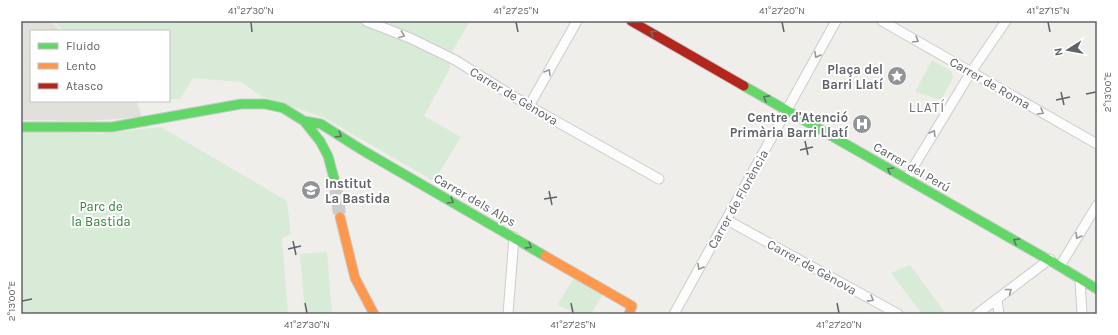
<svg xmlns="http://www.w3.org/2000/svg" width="1118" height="335" viewBox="0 0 1118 335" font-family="Karla,sans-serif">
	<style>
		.education { fill: #e2e0da }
		.green { fill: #d8ebd6 }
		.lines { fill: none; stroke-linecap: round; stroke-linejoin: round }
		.secondary-tunnel { stroke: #cbcbca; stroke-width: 13; stroke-dasharray: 13 6; stroke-linecap: butt }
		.street-casing { stroke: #cbcccc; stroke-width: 11 }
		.fast-casing { stroke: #cacacb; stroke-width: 11 }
		.slow-casing { stroke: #cacacb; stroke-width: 11 }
		.jam-casing { stroke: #cacacb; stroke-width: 11 }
		.street { stroke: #fdfcfc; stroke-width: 9 }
		.fast { stroke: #63d668; stroke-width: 9 }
		.slow { stroke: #ff974d; stroke-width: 9 }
		.jam { stroke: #b3261e; stroke-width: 9 }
		.oneway { stroke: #607468 }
		.oneway2 { stroke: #96999c }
		.ticks { fill: none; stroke: #5f6368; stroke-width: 1.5 }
		.labels { text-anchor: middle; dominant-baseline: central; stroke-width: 4; stroke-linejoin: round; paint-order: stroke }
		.poi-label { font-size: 13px; font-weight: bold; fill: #5f6368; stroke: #fff; text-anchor: end }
		.street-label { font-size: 13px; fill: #5f6368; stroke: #fff }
		.park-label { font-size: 13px; fill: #348238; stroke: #fff }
		.neighbourhood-label { font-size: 14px; letter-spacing: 1px; fill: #70757a; stroke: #fff }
		.neatline { fill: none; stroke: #5f6368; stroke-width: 1.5 }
		.ticks-label { font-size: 10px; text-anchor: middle; fill: #5f6368 }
	</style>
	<rect width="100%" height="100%" fill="#efeeea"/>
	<path class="education" d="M 21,21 L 51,21 L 61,31 L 31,31 L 31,101 L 139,101 L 137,102 L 142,117 L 87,121 L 21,120 Z"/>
	<path class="green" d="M 53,21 L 470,21 L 449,57 L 450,68 L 424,116 L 461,137 L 434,181 L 323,117 L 263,97 L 241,82 L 193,78 L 180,99 L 169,99 L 169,31 L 63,31 Z
		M 932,60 L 951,71 L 953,78 L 941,100 L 915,92 Z
		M 161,127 L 287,201 L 291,234 L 282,238 L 288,314 L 21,314 L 21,130 L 98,134 Z
		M 327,252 L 332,314 L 305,314 L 300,254 Z
		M 910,265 L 914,270 L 946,314 L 922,314 L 891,273 Z
		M 574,278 L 603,294 L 591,314 L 578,314 L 557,305 Z"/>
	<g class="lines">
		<path class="secondary-tunnel" d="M 335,182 L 340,217"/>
		<defs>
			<path id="street" d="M 366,21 L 410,38 L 455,60 L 529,106 L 659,179
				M 882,21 L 1097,144
				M 529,106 L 577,21
				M 906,179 L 971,72 L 1006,21
				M 727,220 L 898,314
				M 1060,266 L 1097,205
				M 1080,280 L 1082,314
				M 997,300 L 999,314
				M 508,314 L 514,237
				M 674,314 L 836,21
				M 977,314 L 1050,259"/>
			<path id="fast" d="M 744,86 L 1054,263 L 1097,289
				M 304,121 L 321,124 L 362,150 L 545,256
				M 21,127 L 112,127 L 241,104 L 265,104 L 283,108 L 304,121 L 320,141 L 328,156 L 335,182"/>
			<path id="slow" d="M 340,217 L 355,278 L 374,314
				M 545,256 L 632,306 L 629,314"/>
			<path id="jam" d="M 631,21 L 744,86"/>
		</defs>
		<use href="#street" class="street-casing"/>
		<use href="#fast" class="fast-casing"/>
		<use href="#slow" class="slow-casing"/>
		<use href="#jam" class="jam-casing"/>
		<use href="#street" class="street"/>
		<use href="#fast" class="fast"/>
		<use href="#slow" class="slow"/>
		<use href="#jam" class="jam"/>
	</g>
	<defs><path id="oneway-chevron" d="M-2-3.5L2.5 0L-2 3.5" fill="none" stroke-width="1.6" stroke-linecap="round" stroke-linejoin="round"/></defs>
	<g class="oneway">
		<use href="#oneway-chevron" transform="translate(653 33) rotate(-150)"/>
		<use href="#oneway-chevron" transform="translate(766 98) rotate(-151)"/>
		<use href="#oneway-chevron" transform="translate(339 135) rotate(33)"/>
		<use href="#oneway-chevron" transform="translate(890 170) rotate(-150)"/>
		<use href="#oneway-chevron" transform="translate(451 201) rotate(30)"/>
		<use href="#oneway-chevron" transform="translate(1016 241) rotate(-151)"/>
		<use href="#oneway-chevron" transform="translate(529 246) rotate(30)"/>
	</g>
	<g class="oneway2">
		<use href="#oneway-chevron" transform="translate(402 35) rotate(21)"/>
		<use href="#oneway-chevron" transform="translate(916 40) rotate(30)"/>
		<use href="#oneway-chevron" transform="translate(817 55) rotate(119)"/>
		<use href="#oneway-chevron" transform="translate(548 72) rotate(-61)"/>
		<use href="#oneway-chevron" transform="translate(1041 112) rotate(30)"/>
		<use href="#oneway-chevron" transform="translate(933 133) rotate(-59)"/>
		<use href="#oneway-chevron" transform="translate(1078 236) rotate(121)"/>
		<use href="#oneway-chevron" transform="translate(700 267) rotate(119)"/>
		<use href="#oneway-chevron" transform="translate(1009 291) rotate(-38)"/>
		<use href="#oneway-chevron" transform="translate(871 299) rotate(29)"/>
	</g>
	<path class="ticks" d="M 251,22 L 252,32M 516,22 L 518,32M 782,22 L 784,32M 1048,22 L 1050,32M 1061,92 L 1064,105M 1086,94 L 1096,92M 1056,100 L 1070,97M 805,141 L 808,155M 800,150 L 813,147M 549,191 L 552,205M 544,199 L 557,197M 293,241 L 296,255M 288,249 L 301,246M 22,301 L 32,299M 305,303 L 307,313M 571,303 L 573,313M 837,303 L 839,313"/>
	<defs>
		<symbol id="sight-disc" viewBox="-11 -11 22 22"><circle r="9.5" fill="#919496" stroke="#fff"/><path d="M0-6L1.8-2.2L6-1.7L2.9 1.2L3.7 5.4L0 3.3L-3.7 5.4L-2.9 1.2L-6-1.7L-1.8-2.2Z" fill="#fff"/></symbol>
		<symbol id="hospital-disc" viewBox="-11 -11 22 22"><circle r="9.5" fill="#919496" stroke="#fff"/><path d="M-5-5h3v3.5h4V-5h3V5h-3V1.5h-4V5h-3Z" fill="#fff"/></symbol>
		<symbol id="school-disc" viewBox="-11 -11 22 22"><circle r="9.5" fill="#919496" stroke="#fff"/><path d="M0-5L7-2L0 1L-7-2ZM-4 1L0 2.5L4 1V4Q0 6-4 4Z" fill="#fff"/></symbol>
	</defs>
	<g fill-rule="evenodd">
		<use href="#sight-disc" x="886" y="65" width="22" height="22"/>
		<use href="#hospital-disc" x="851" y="113" width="22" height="22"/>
		<use href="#school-disc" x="300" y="179" width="22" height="22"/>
	</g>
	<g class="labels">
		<g class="poi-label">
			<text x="883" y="69">Plaça del<tspan x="883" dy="15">Barri Llatí</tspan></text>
			<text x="848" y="117">Centre d'Atenció<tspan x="848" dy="15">Primària Barri Llatí</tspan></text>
			<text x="325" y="183" text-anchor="start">Institut<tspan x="325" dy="15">La Bastida</tspan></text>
		</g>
		<g class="street-label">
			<text transform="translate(990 83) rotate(30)">Carrer de Roma</text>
			<text transform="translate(514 96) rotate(31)">Carrer de Gènova</text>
			<text transform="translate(912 167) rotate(30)">Carrer del Perú</text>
			<text transform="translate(738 199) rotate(-61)">Carrer de Florència</text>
			<text transform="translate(475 200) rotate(30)">Carrer dels Alps</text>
			<text transform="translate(812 267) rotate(29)">Carrer de Gènova</text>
		</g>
		<g class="park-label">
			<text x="101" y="206">Parc de<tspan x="101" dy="15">la Bastida</tspan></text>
		</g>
		<g class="neighbourhood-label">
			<text x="927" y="107">LLATÍ</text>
		</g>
	</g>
	<rect width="1118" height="335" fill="none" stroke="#ffffff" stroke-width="44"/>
	<rect x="30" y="30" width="140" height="72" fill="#ffffff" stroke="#bfc1c3"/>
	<rect x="38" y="43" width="20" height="6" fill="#63d668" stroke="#bfc1c3"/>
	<text x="66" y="50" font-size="12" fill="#5f6368">Fluido</text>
	<rect x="38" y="63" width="20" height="6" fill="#ff974d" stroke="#bfc1c3"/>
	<text x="66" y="70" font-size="12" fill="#5f6368">Lento</text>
	<rect x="38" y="83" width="20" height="6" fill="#b3261e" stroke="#bfc1c3"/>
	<text x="66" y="90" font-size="12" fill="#5f6368">Atasco</text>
	<g transform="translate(1068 50) rotate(259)" stroke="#ffffff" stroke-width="3" paint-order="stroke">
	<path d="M0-3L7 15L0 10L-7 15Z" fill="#5f6368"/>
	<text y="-6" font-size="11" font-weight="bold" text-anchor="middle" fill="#5f6368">N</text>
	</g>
	<rect x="22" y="22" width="1074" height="291" class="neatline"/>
	<g class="ticks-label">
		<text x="251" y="14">41°27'30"N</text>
		<text x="516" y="14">41°27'25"N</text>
		<text x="782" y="14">41°27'20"N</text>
		<text x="1048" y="14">41°27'15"N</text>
		<text transform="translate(1107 92) rotate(-90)" y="4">2°13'00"E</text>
		<text transform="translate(11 301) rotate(-90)" y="4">2°13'00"E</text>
		<text x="307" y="328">41°27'30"N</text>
		<text x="573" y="328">41°27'25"N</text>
		<text x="839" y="328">41°27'20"N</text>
	</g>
</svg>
